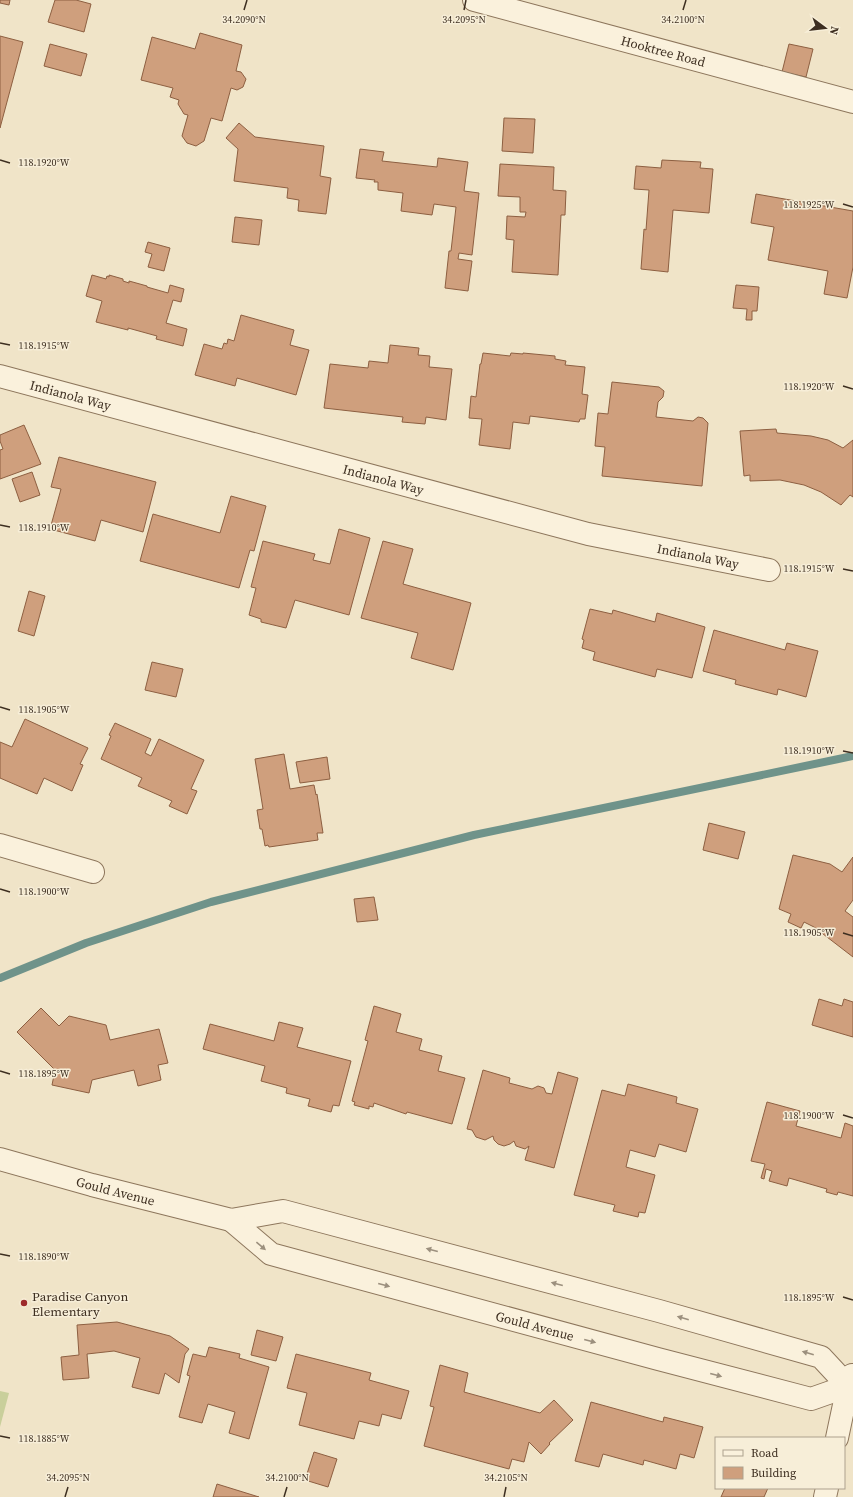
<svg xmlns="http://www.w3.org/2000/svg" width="853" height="1497" viewBox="0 0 853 1497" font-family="'Source Serif 4',serif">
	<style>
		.green { fill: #c9cf9b }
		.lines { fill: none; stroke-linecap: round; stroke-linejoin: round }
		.stream { stroke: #6f938a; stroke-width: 8 }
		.building { fill: #cf9f7d; stroke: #8d5f41 }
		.minor-casing { stroke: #8d765c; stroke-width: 24 }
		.minor { stroke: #faf1dc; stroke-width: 22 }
		.oneway { fill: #9c907e }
		.ticks { fill: none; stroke: #3d2e20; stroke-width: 1.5 }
		.poi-dot { fill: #9e2a2b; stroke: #f7eed8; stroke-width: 1.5 }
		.labels { text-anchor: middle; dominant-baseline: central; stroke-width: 3; stroke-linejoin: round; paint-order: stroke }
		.street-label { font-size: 13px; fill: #3d2e20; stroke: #f7eed8 }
		.poi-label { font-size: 13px; fill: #3d2e20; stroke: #f7eed8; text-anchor: start }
		.ticks-label { font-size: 10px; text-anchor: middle; fill: #3d2e20; stroke: #f7eed8; stroke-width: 3; stroke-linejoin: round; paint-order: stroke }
	</style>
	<rect width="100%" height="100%" fill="#f0e4c8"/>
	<path class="green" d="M 0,1391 L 9,1393 L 0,1427 Z"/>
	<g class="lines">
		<path class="stream" d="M 0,978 L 86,943 L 211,902 L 474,835 L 853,756"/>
	</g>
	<path class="building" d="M 0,0 L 10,0 L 9,5 L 0,3 Z
		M 55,0 L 76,0 L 91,4 L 84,32 L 48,22 Z
		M 200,33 L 242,45 L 236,71 L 241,72 L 246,79 L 243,87 L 237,90 L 231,88 L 222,121 L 211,118 L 204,141 L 196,146 L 187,143 L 182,136 L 188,115 L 184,114 L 178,104 L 179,100 L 170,97 L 173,88 L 141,80 L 152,37 L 195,49 Z
		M 0,36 L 23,42 L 0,128 Z
		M 50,44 L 87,54 L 81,76 L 44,66 Z
		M 789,44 L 813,49 L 806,77 L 782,72 Z
		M 504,118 L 535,119 L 533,153 L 502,151 Z
		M 239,123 L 255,137 L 324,146 L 320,176 L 331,178 L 326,214 L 298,211 L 299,200 L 287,198 L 288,188 L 234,181 L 238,149 L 226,138 Z
		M 360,149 L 384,152 L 382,161 L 437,167 L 438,158 L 468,162 L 464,191 L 479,193 L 472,255 L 459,253 L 458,259 L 472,261 L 468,291 L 445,288 L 449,251 L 451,251 L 456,207 L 434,204 L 432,215 L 401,211 L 403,193 L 378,190 L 378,182 L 374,182 L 375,180 L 356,178 Z
		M 662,160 L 701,162 L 700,168 L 713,169 L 709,213 L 673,210 L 668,272 L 641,269 L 644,229 L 646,230 L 649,190 L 634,189 L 636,166 L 661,168 Z
		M 500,164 L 554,167 L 553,190 L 566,191 L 565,215 L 561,215 L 558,275 L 512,272 L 514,240 L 506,239 L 507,216 L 525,217 L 526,212 L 520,212 L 520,197 L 498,196 Z
		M 756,194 L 853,211 L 853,267 L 847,298 L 824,294 L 828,271 L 768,260 L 774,227 L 751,223 Z
		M 235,217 L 262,220 L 259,245 L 232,242 Z
		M 148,242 L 170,248 L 164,271 L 148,267 L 152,254 L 145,252 Z
		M 92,275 L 106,279 L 107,276 L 109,277 L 109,275 L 123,279 L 123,281 L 129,283 L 129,281 L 147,286 L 147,287 L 168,293 L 170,285 L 184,289 L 181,302 L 173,300 L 166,323 L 187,329 L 183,346 L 156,339 L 157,336 L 128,328 L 128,330 L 96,322 L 102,301 L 86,296 Z
		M 736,285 L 759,287 L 757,311 L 752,311 L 752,320 L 746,320 L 747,309 L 733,308 Z
		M 241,315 L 294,330 L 290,345 L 309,350 L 296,395 L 237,378 L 235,386 L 195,375 L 204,344 L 222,349 L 224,343 L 227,344 L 228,339 L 234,341 Z
		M 390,345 L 419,348 L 418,355 L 430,356 L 429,367 L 452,369 L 446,420 L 426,417 L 425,424 L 402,422 L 403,417 L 324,408 L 330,364 L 368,368 L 369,361 L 388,363 Z
		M 483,353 L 510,356 L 511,353 L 523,354 L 523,353 L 555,356 L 555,359 L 566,361 L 565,365 L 585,367 L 582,394 L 588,395 L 585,419 L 580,419 L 579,422 L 530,416 L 529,424 L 513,422 L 510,449 L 479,445 L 482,419 L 469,418 L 471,396 L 476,397 L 480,364 L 481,364 Z
		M 612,382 L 659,387 L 664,391 L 663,397 L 658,402 L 656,417 L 693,421 L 698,417 L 703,418 L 708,423 L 702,486 L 602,476 L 605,447 L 595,446 L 598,413 L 608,414 Z
		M 24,425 L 41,464 L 0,479 L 0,450 L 3,449 L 0,441 L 0,435 Z
		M 776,429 L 777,433 L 811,436 L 828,440 L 843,448 L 853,440 L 853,497 L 850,495 L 841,505 L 821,492 L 804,485 L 780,480 L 750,481 L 750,475 L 744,476 L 740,431 Z
		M 59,457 L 156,482 L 143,532 L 101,520 L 95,541 L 50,529 L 61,489 L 51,487 Z
		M 32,472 L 40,495 L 20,502 L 12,479 Z
		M 231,496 L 266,506 L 254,551 L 250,550 L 239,588 L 140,561 L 153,514 L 220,533 Z
		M 339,529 L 370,538 L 349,615 L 295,600 L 286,628 L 261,622 L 261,619 L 249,615 L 256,588 L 251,587 L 263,541 L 315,554 L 313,560 L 330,564 Z
		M 383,541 L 413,549 L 403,584 L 471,603 L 453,670 L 411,658 L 418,633 L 361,618 Z
		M 29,591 L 45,596 L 34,636 L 18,631 Z
		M 590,609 L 612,614 L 613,610 L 655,622 L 657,613 L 705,627 L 692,678 L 657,669 L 655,677 L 593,660 L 595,652 L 582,648 L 584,640 L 582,639 Z
		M 714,630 L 785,650 L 787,643 L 818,651 L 806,697 L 778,689 L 777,695 L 735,684 L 736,680 L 703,671 Z
		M 152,662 L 183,669 L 176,697 L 145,690 Z
		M 25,719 L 88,748 L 80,764 L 83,765 L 72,791 L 44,778 L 37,794 L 0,778 L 0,742 L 12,747 Z
		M 115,723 L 151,739 L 145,753 L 151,756 L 159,739 L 204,760 L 191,789 L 197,791 L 187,814 L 169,806 L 172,801 L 138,786 L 142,778 L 101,759 L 111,736 L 109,735 Z
		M 284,754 L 290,789 L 314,785 L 316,795 L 317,794 L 323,833 L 317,833 L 318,840 L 269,847 L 268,845 L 265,846 L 262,829 L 260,829 L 257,810 L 263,809 L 255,759 Z
		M 327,757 L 330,779 L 300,783 L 296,762 Z
		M 709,823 L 745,832 L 738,859 L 703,850 Z
		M 793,855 L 830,864 L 842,872 L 853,857 L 853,900 L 845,911 L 853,917 L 853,957 L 814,927 L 804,922 L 801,928 L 788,922 L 791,914 L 779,909 Z
		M 374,897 L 378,920 L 357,922 L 354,899 Z
		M 819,999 L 842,1006 L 844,999 L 853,1002 L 853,1037 L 812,1025 Z
		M 374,1006 L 401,1014 L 396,1032 L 422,1039 L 419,1050 L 442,1056 L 438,1071 L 465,1078 L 452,1124 L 407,1112 L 406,1114 L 374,1103 L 373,1107 L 369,1106 L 369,1109 L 354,1105 L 355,1102 L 352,1101 L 368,1041 L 365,1040 Z
		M 41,1008 L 59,1026 L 69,1016 L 106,1025 L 110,1040 L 159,1029 L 168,1063 L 158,1065 L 161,1080 L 138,1086 L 134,1070 L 92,1080 L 89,1093 L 52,1085 L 55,1070 L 17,1032 Z
		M 279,1022 L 303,1028 L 297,1047 L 351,1061 L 339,1106 L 333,1105 L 331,1112 L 308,1106 L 310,1099 L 286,1093 L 287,1088 L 261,1081 L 265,1066 L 203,1049 L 210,1024 L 274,1041 Z
		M 483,1070 L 510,1078 L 509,1083 L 532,1089 L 538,1086 L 544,1088 L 546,1093 L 552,1094 L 558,1072 L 578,1078 L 554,1168 L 525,1160 L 529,1146 L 525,1149 L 516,1146 L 514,1141 L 510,1144 L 504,1146 L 498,1144 L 494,1140 L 493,1136 L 485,1140 L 476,1137 L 472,1130 L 467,1129 Z
		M 628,1084 L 677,1097 L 676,1103 L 698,1109 L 686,1152 L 659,1144 L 655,1157 L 630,1150 L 626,1167 L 655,1175 L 645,1213 L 639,1212 L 638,1217 L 613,1211 L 615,1205 L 574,1195 L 602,1090 L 625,1096 Z
		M 767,1102 L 800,1111 L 796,1126 L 841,1138 L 845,1123 L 853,1126 L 853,1196 L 838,1192 L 837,1195 L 826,1192 L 827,1189 L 789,1178 L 787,1186 L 769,1181 L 772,1171 L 766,1169 L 764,1179 L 761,1178 L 765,1164 L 751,1161 Z
		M 117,1322 L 170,1336 L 189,1349 L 185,1354 L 179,1383 L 165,1373 L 159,1394 L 132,1387 L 140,1358 L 114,1351 L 87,1354 L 89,1378 L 63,1380 L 61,1357 L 79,1355 L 77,1325 Z
		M 257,1330 L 283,1337 L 276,1361 L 251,1355 Z
		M 209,1347 L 240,1354 L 239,1358 L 269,1367 L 249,1439 L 229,1433 L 235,1412 L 208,1404 L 202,1423 L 179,1417 L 190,1376 L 187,1375 L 193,1354 L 206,1357 Z
		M 296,1354 L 371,1373 L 369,1380 L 409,1391 L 401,1419 L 382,1414 L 379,1426 L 359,1421 L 354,1439 L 299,1425 L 307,1393 L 287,1388 Z
		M 440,1365 L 468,1373 L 464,1392 L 540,1413 L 554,1400 L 573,1420 L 549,1443 L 550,1444 L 541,1454 L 529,1442 L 524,1462 L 512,1459 L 509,1469 L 424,1446 L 434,1407 L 430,1406 Z
		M 591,1402 L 663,1422 L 664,1417 L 703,1427 L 694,1458 L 680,1454 L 676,1469 L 644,1460 L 643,1465 L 603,1454 L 599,1467 L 575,1461 Z
		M 314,1452 L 337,1459 L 328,1487 L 305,1480 Z
		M 217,1484 L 259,1497 L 213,1497 Z
		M 725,1488 L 768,1488 L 764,1497 L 721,1497 Z"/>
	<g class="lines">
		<defs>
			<g id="minor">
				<path id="s1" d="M 474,0 L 853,102"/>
				<path id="s2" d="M 0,376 L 588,534 L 769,570"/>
				<path d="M 0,845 L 93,872"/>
				<path id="s3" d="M 0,1159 L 92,1185 L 231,1220 L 283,1211 L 659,1311 L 821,1357 L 848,1386"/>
				<path id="s4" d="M 231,1220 L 271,1254 L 658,1359 L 811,1399 L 848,1386"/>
				<path d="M 837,1438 L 848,1386 L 852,1375"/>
				<path d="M 825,1497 L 827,1488"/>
			</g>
		</defs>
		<use href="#minor" class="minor-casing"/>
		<use href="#minor" class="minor"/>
	</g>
	<defs><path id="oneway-solid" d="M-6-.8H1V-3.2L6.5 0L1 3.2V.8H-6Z"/></defs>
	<g class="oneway">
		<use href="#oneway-solid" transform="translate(261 1246) rotate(40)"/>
		<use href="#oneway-solid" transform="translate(432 1250) rotate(-165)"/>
		<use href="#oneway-solid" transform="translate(557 1284) rotate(-165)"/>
		<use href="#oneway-solid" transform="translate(384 1285) rotate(15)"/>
		<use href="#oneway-solid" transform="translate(683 1318) rotate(-164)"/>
		<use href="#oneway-solid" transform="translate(590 1341) rotate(15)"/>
		<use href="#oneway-solid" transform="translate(808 1353) rotate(-164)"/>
		<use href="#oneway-solid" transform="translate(716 1375) rotate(15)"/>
	</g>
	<path class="ticks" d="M 244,10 L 247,0M 464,10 L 466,0M 683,10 L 686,0M 0,160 L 10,163M 843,204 L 853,207M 0,343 L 10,345M 843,386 L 853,389M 0,525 L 10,527M 843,569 L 853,571M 0,707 L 10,710M 843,751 L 853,753M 0,889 L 10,892M 843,933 L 853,936M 0,1071 L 10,1074M 843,1115 L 853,1118M 0,1254 L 10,1256M 843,1297 L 853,1300M 0,1436 L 10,1438M 65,1497 L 68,1487M 284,1497 L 287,1487M 504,1497 L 506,1487"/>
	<circle class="poi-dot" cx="24" cy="1303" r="4"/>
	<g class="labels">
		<g class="street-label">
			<text stroke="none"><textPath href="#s1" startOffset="196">Hooktree Road</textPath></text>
			<text stroke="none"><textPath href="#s2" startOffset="73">Indianola Way</textPath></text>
			<text stroke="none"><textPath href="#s2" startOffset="397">Indianola Way</textPath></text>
			<text stroke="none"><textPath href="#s2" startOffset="721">Indianola Way</textPath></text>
			<text stroke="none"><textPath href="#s3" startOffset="120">Gould Avenue</textPath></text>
			<text stroke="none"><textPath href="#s4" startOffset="326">Gould Avenue</textPath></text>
		</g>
		<g class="poi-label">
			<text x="32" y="1296">Paradise Canyon<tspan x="32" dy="15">Elementary</tspan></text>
		</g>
	</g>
	<g class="ticks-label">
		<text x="244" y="23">34.2090°N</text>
		<text x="464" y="23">34.2095°N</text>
		<text x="683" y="23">34.2100°N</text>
		<text x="44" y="166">118.1920°W</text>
		<text x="809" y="208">118.1925°W</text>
		<text x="44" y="349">118.1915°W</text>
		<text x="809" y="390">118.1920°W</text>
		<text x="44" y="531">118.1910°W</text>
		<text x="809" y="572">118.1915°W</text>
		<text x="44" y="713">118.1905°W</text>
		<text x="809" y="754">118.1910°W</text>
		<text x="44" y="895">118.1900°W</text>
		<text x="809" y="936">118.1905°W</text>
		<text x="44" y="1077">118.1895°W</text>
		<text x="809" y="1119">118.1900°W</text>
		<text x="44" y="1260">118.1890°W</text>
		<text x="809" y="1301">118.1895°W</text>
		<text x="44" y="1442">118.1885°W</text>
		<text x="68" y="1481">34.2095°N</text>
		<text x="287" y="1481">34.2100°N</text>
		<text x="506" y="1481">34.2105°N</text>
	</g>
	<rect x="715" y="1437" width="130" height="52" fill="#f7eed8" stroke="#ada18e"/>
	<rect x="723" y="1450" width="20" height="6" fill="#faf1dc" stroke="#ada18e"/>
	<text x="751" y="1457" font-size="12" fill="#3d2e20">Road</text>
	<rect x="723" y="1467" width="20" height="12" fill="#cf9f7d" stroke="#ada18e"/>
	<text x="751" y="1477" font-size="12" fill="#3d2e20">Building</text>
	<g transform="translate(825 28) rotate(105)" stroke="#f7eed8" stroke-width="3" paint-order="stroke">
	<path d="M0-3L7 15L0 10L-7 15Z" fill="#3d2e20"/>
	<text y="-6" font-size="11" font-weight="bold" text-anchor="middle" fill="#3d2e20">N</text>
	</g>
</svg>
